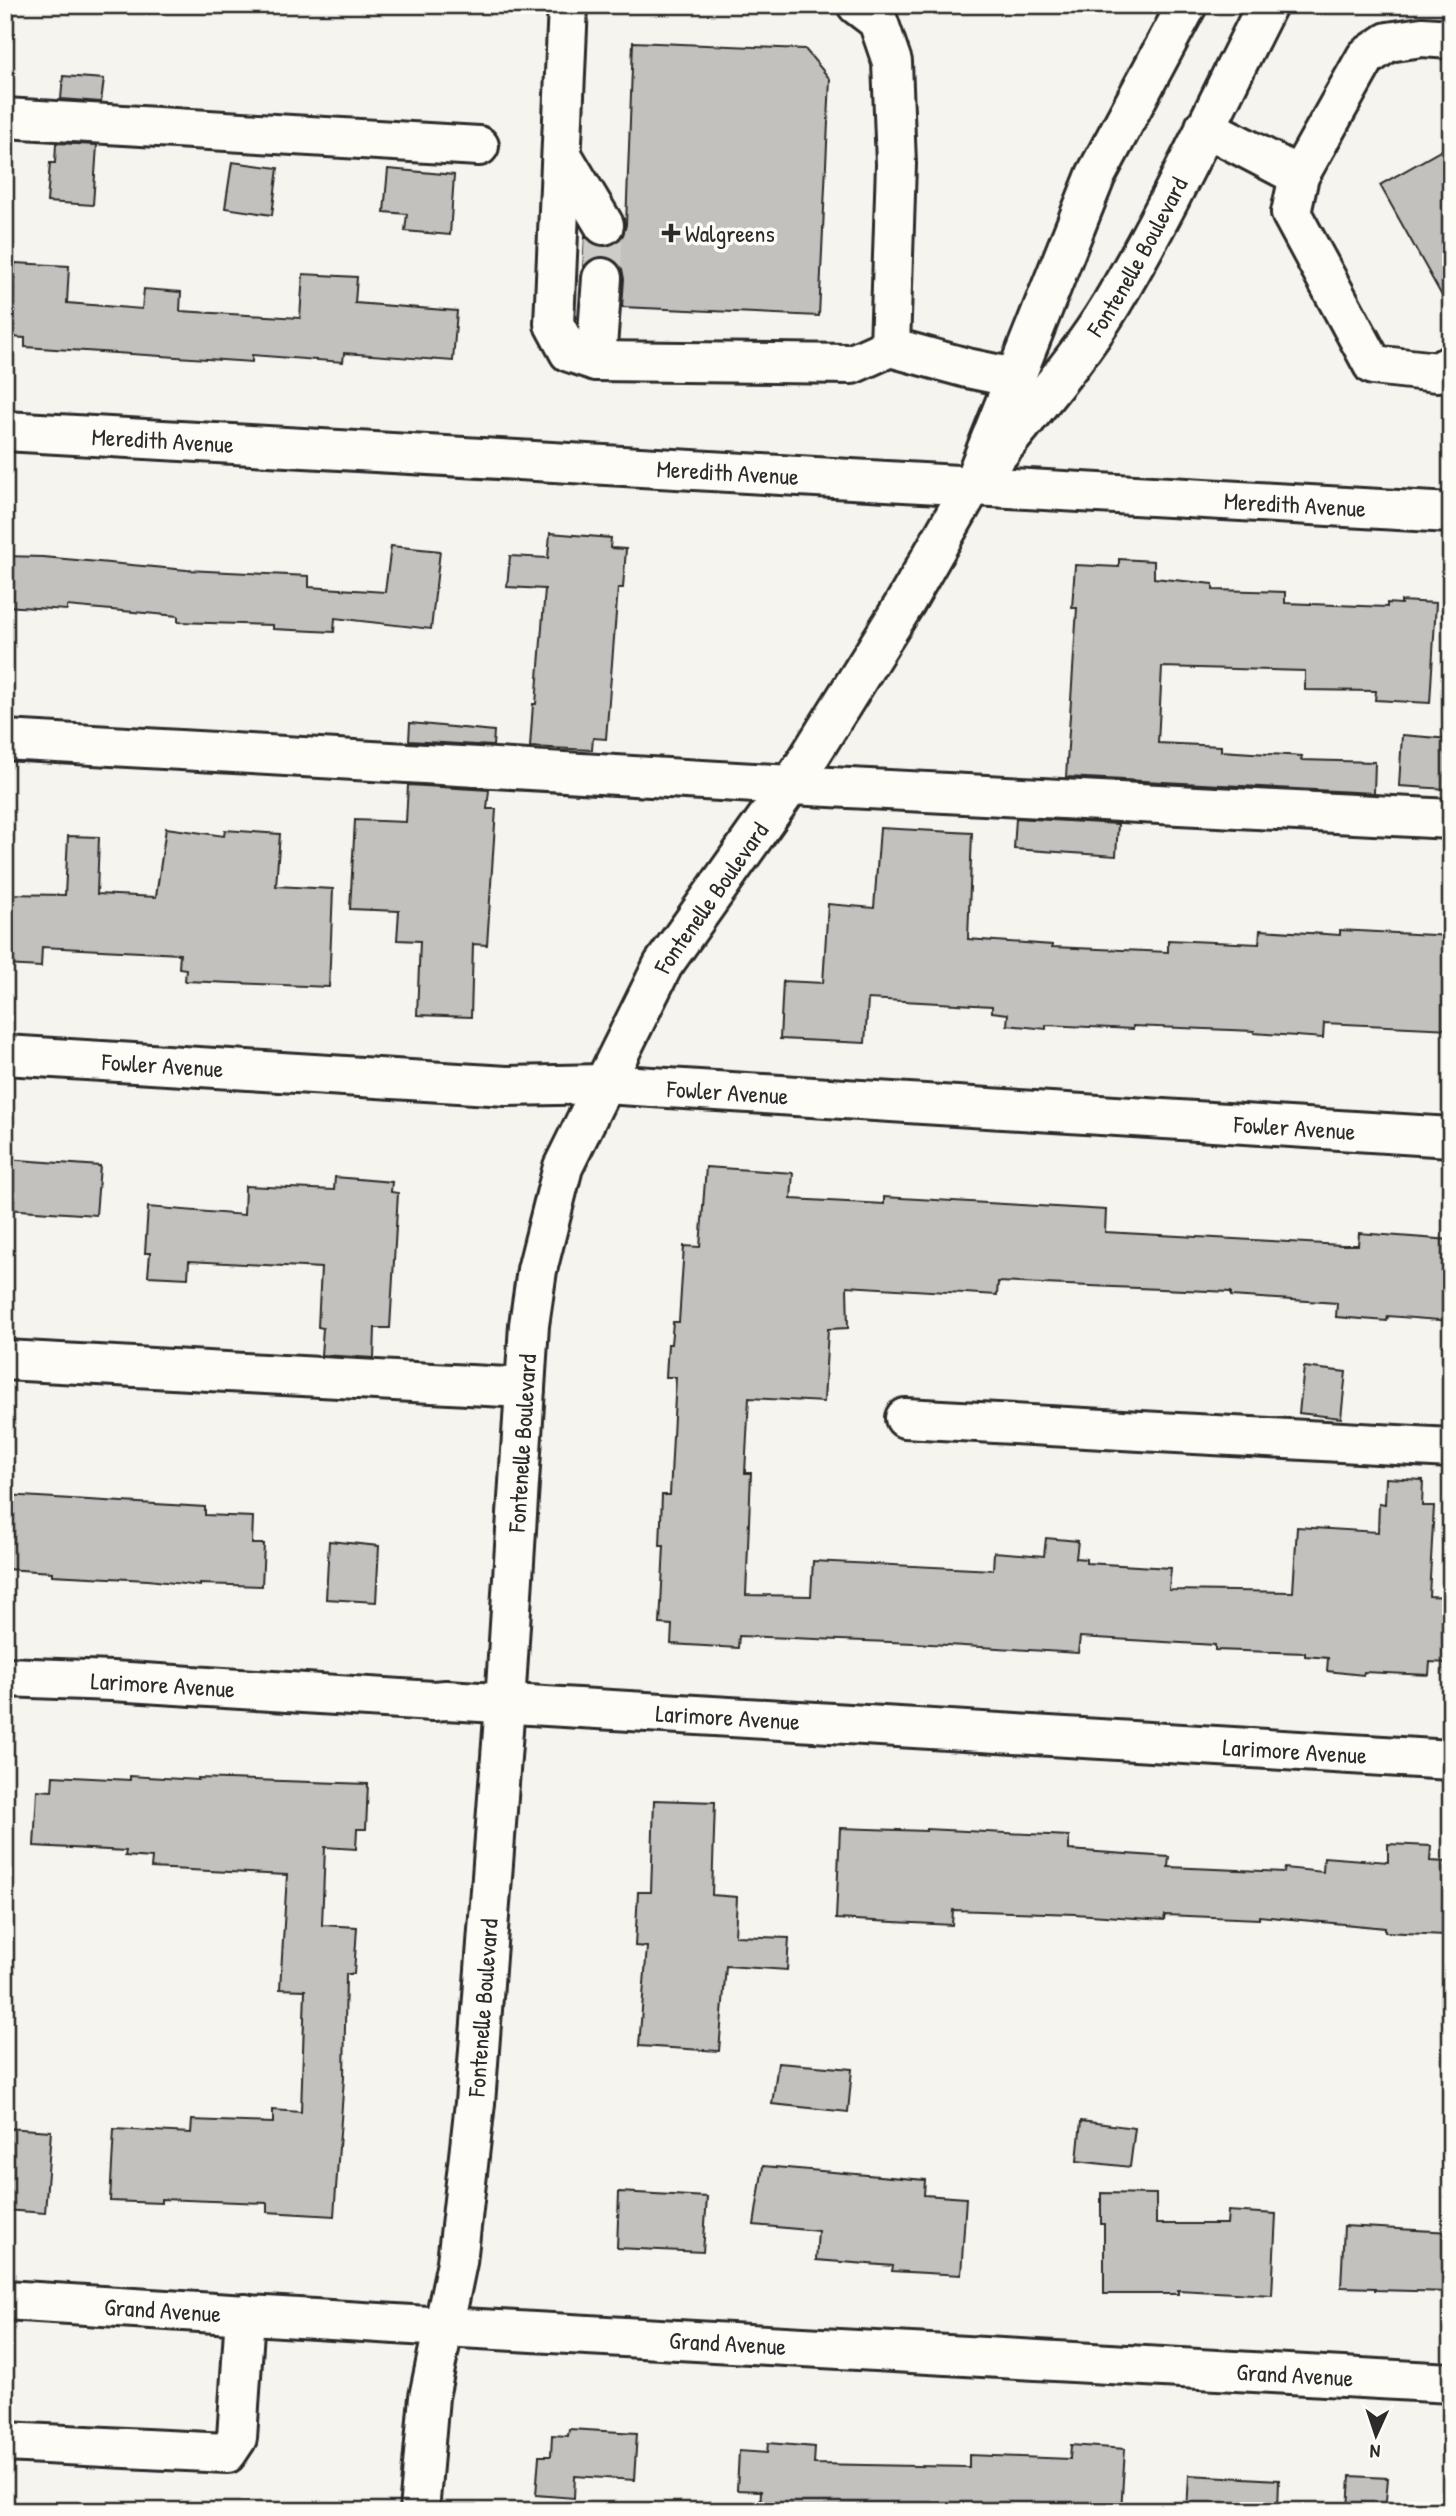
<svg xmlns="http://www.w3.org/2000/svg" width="1456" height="2516" viewBox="0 0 1456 2516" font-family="'Patrick Hand',sans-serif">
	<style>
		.building { fill: #c2c1be; stroke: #2b2b2b; stroke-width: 2 }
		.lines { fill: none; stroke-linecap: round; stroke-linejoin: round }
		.minor-tunnel { stroke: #cdccc8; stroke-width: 38; stroke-dasharray: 38 19; stroke-linecap: butt }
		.minor-casing { stroke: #2b2b2b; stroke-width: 44 }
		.major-casing { stroke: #2b2b2b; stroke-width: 44 }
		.minor { stroke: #fdfcf7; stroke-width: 38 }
		.major { stroke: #fdfcf7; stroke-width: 38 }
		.poi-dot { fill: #2b2b2b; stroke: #fdfcf7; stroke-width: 2.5 }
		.labels { text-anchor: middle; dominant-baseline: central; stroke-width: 7; stroke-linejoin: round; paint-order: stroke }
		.poi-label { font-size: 24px; fill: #2b2b2b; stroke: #fdfcf7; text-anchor: start }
		.street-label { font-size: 24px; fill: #2b2b2b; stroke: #fdfcf7 }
	</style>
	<rect width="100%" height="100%" fill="#f5f4ef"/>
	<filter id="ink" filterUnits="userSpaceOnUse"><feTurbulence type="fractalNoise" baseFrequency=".0143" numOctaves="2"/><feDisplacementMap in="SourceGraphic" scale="14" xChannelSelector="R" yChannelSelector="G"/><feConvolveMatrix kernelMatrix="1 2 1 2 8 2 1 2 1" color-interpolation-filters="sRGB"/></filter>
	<g filter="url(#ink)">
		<path class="building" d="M 633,42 L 805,49 L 830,79 L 819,316 L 622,307 L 624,279 L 622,269 L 615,260 L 604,256 L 593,258 L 583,268 L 585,236 L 594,244 L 605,247 L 616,243 L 623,235 L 626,225 Z
			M 63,76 L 104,79 L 101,102 L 61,99 Z
			M 56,143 L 97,145 L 93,205 L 47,202 L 50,163 L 55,163 Z
			M 1451,145 L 1451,312 L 1380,185 Z
			M 232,162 L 278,168 L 272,215 L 225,208 Z
			M 388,169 L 454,175 L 450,235 L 405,231 L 407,214 L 384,212 Z
			M 15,263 L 69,266 L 67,303 L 142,309 L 144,289 L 181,292 L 180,311 L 300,318 L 303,274 L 357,277 L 355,303 L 457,311 L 453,361 L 344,353 L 343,362 L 252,355 L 252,362 L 25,347 L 25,338 L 11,337 Z
			M 550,533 L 611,538 L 610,548 L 626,549 L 623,588 L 618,588 L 606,739 L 593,738 L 592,750 L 530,747 L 533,704 L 536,704 L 545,589 L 507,587 L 510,556 L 548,558 Z
			M 391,546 L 440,551 L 431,629 L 335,618 L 334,632 L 273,629 L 273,625 L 178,622 L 178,616 L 67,606 L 67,610 L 5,606 L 5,556 L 43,557 L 187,570 L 309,576 L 309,587 L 385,592 Z
			M 1119,559 L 1154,561 L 1154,578 L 1213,584 L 1213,590 L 1285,592 L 1285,603 L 1387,607 L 1387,603 L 1401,604 L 1401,601 L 1436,603 L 1430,703 L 1375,700 L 1376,691 L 1305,690 L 1305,671 L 1162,667 L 1158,743 L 1221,746 L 1221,751 L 1302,756 L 1301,760 L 1375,762 L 1374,793 L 1066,777 L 1077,608 L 1072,608 L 1075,565 L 1119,567 Z
			M 410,723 L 494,731 L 493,746 L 409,741 Z
			M 1402,735 L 1450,739 L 1447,789 L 1399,786 Z
			M 408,785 L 489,790 L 487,809 L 496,809 L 487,945 L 473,944 L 471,1017 L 417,1015 L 420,941 L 397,940 L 399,911 L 350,909 L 355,820 L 406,822 Z
			M 1016,818 L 1118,824 L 1116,856 L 1014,849 Z
			M 166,828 L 224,836 L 225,830 L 280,834 L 276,886 L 333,889 L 329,987 L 185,981 L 186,969 L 179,968 L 180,954 L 42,947 L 41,967 L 5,965 L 5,894 L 65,895 L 68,836 L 99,837 L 97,894 L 156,897 Z
			M 880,828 L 972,833 L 968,939 L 1052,945 L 1052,947 L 1168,952 L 1168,940 L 1259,944 L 1260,930 L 1340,935 L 1340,930 L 1451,936 L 1451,1029 L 1324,1023 L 1323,1038 L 1254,1033 L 1254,1031 L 1133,1026 L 1133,1029 L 1046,1025 L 1046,1029 L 1007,1025 L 1008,1014 L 992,1012 L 992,1006 L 868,999 L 865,1043 L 780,1039 L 783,981 L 823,983 L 828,904 L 874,908 Z
			M 5,1159 L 100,1166 L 96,1215 L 5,1209 Z
			M 706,1167 L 793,1173 L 791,1199 L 884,1204 L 884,1197 L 1106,1210 L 1105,1232 L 1342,1245 L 1358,1245 L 1359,1233 L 1451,1240 L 1451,1321 L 1388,1316 L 1387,1321 L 1336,1317 L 1337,1303 L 1231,1296 L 1231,1292 L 998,1282 L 997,1295 L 847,1286 L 848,1328 L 828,1329 L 824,1402 L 749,1398 L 745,1473 L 751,1473 L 746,1595 L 811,1596 L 813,1561 L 993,1570 L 994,1552 L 1044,1556 L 1046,1538 L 1078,1541 L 1076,1558 L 1086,1559 L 1086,1563 L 1171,1568 L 1169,1590 L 1293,1592 L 1297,1527 L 1378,1532 L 1379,1503 L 1385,1504 L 1386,1478 L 1423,1480 L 1422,1506 L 1434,1506 L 1429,1596 L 1451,1597 L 1448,1663 L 1430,1662 L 1429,1675 L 1364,1672 L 1363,1675 L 1327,1671 L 1328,1658 L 1305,1656 L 1305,1653 L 1215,1650 L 1215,1645 L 1080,1637 L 1078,1653 L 914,1643 L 739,1636 L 738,1648 L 671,1644 L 672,1625 L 660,1624 L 664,1546 L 660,1546 L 662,1495 L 670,1495 L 676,1377 L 666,1377 L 668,1344 L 671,1344 L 673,1322 L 679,1322 L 684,1246 L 700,1247 Z
			M 335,1177 L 392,1182 L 391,1192 L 398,1193 L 390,1328 L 375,1328 L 374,1358 L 321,1355 L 323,1328 L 318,1327 L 321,1268 L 189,1261 L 188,1278 L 148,1276 L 150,1253 L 145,1253 L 148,1207 L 244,1215 L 245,1186 L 334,1190 Z
			M 1304,1367 L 1346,1372 L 1341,1418 L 1299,1413 Z
			M 5,1495 L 205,1507 L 205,1515 L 253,1517 L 252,1544 L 264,1544 L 262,1586 L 200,1584 L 200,1586 L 148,1580 L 52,1575 L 52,1572 L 5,1569 Z
			M 329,1541 L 379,1546 L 376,1602 L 326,1599 Z
			M 53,1776 L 130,1780 L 130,1776 L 198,1780 L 198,1778 L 368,1784 L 366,1829 L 357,1829 L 356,1849 L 325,1847 L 322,1925 L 357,1927 L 354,1974 L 346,1974 L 344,2078 L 334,2216 L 267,2212 L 267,2203 L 161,2199 L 161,2203 L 110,2201 L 114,2129 L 191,2133 L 192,2120 L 273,2123 L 273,2110 L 301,2112 L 305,1990 L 280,1989 L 287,1875 L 151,1868 L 152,1858 L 125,1856 L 126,1851 L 34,1846 L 37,1790 L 52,1791 Z
			M 654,1800 L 715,1802 L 712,1895 L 737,1897 L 735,1936 L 789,1938 L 787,1970 L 726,1966 L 719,2051 L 639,2046 L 647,1947 L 635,1946 L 638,1892 L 651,1892 Z
			M 840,1828 L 926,1831 L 926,1829 L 1069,1836 L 1069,1850 L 1169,1857 L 1168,1867 L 1284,1872 L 1285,1868 L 1323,1872 L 1324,1857 L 1388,1862 L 1388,1844 L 1431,1846 L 1430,1861 L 1447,1862 L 1444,1935 L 1385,1932 L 1385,1928 L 1259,1916 L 1259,1919 L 1165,1915 L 1164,1920 L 1075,1914 L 953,1910 L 952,1925 L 836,1919 Z
			M 778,2063 L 852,2069 L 848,2112 L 772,2104 Z
			M 1081,2121 L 1135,2128 L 1130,2167 L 1077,2161 Z
			M 5,2128 L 51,2131 L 45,2213 L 5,2210 Z
			M 763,2166 L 925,2180 L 924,2195 L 966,2198 L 961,2275 L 892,2271 L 893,2266 L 816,2260 L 818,2231 L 754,2225 Z
			M 619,2192 L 707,2197 L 703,2252 L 617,2248 Z
			M 1101,2193 L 1156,2194 L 1156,2224 L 1227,2224 L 1228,2211 L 1276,2214 L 1272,2295 L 1178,2290 L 1178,2294 L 1104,2294 L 1104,2224 L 1101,2224 Z
			M 1344,2226 L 1451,2232 L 1451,2292 L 1375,2290 L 1375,2288 L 1341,2287 Z
			M 569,2429 L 637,2433 L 634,2480 L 575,2476 L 574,2498 L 536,2495 L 539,2456 L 551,2456 L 552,2435 L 568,2436 Z
			M 768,2443 L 815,2447 L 814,2464 L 969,2467 L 969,2455 L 1070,2459 L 1071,2445 L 1125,2449 L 1121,2511 L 760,2511 L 761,2491 L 737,2490 L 739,2451 L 767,2453 Z
			M 1189,2475 L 1279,2480 L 1278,2511 L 1187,2511 Z
			M 1350,2476 L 1388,2478 L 1385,2511 L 1348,2511 Z"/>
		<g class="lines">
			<path class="minor-tunnel" d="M 602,278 L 604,225"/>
			<defs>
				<g id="minor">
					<path d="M 568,5 L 554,324 L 569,352 L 596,361 L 852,364 L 890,347"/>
					<path d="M 857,5 L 878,21 L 892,62 L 896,164 L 890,347 L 967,368 L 1015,378"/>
					<path d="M 5,118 L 479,146"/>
					<path d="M 1205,127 L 1299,176 L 1366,57 L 1388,42 L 1422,37 L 1451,39"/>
					<path d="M 562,155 L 604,225"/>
					<path d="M 1299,176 L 1291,213 L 1373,365 L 1437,372 L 1451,365"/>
					<path d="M 596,361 L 602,278"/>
					<path id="s1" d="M 5,431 L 1451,513"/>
					<path d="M 5,740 L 791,785 L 1451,819"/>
					<path id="s2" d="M 5,1055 L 507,1086 L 604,1084 L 1451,1137"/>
					<path d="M 5,1360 L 525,1388"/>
					<path d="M 905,1418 L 1451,1448"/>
					<path id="s3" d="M 5,1677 L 112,1681 L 433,1701 L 446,1700 L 1451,1760"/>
					<path id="s4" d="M 5,2300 L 444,2327 L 1451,2383"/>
					<path d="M 5,2442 L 227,2453 L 237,2438 L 245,2314"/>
				</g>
				<g id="major">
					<path id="s5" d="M 998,454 C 1036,406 1079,358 1111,305 C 1169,208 1216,105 1267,5"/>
					<path id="s6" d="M 419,2511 L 429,2397 L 457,2262 L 475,2103 L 505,1704 L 529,1325 L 537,1270 L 563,1167 L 604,1084 L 663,965 L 803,767 L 905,603 L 972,486 L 1096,175 L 1187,5"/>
				</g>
			</defs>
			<use href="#minor" class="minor-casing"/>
			<use href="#major" class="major-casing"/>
			<use href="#minor" class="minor"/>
			<use href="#major" class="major"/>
		</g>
	</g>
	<path class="poi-dot" d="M667.5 222.5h7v7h7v7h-7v7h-7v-7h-7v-7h7z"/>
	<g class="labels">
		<g class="poi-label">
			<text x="685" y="233">Walgreens</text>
		</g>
		<g class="street-label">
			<text stroke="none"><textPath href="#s5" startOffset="242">Fontenelle Boulevard</textPath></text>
			<text stroke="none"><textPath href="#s1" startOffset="158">Meredith Avenue</textPath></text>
			<text stroke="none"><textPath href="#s1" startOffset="724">Meredith Avenue</textPath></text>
			<text stroke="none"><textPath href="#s1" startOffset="1292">Meredith Avenue</textPath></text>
			<text stroke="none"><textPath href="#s6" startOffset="1662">Fontenelle Boulevard</textPath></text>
			<text stroke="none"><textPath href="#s2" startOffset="158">Fowler Avenue</textPath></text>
			<text stroke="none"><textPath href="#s2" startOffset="724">Fowler Avenue</textPath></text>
			<text stroke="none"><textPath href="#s2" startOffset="1292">Fowler Avenue</textPath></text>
			<text stroke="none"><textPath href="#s6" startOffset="1074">Fontenelle Boulevard</textPath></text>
			<text stroke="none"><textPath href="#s3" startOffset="158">Larimore Avenue</textPath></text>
			<text stroke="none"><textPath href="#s3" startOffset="724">Larimore Avenue</textPath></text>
			<text stroke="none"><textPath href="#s3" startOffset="1292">Larimore Avenue</textPath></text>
			<text stroke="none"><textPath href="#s6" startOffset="508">Fontenelle Boulevard</textPath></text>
			<text stroke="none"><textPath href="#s4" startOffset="158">Grand Avenue</textPath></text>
			<text stroke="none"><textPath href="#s4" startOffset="724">Grand Avenue</textPath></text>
			<text stroke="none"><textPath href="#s4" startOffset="1292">Grand Avenue</textPath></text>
		</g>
	</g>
	<rect width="1456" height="2516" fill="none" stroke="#fdfcf7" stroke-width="28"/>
	<rect x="14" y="14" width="1428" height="2488" fill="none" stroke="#2b2b2b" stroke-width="2.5" filter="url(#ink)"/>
	<g transform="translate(1376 2435) rotate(183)" stroke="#fdfcf7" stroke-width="5" paint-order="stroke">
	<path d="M0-5L12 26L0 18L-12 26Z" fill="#2b2b2b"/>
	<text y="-10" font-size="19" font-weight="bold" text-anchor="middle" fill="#2b2b2b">N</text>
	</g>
</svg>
